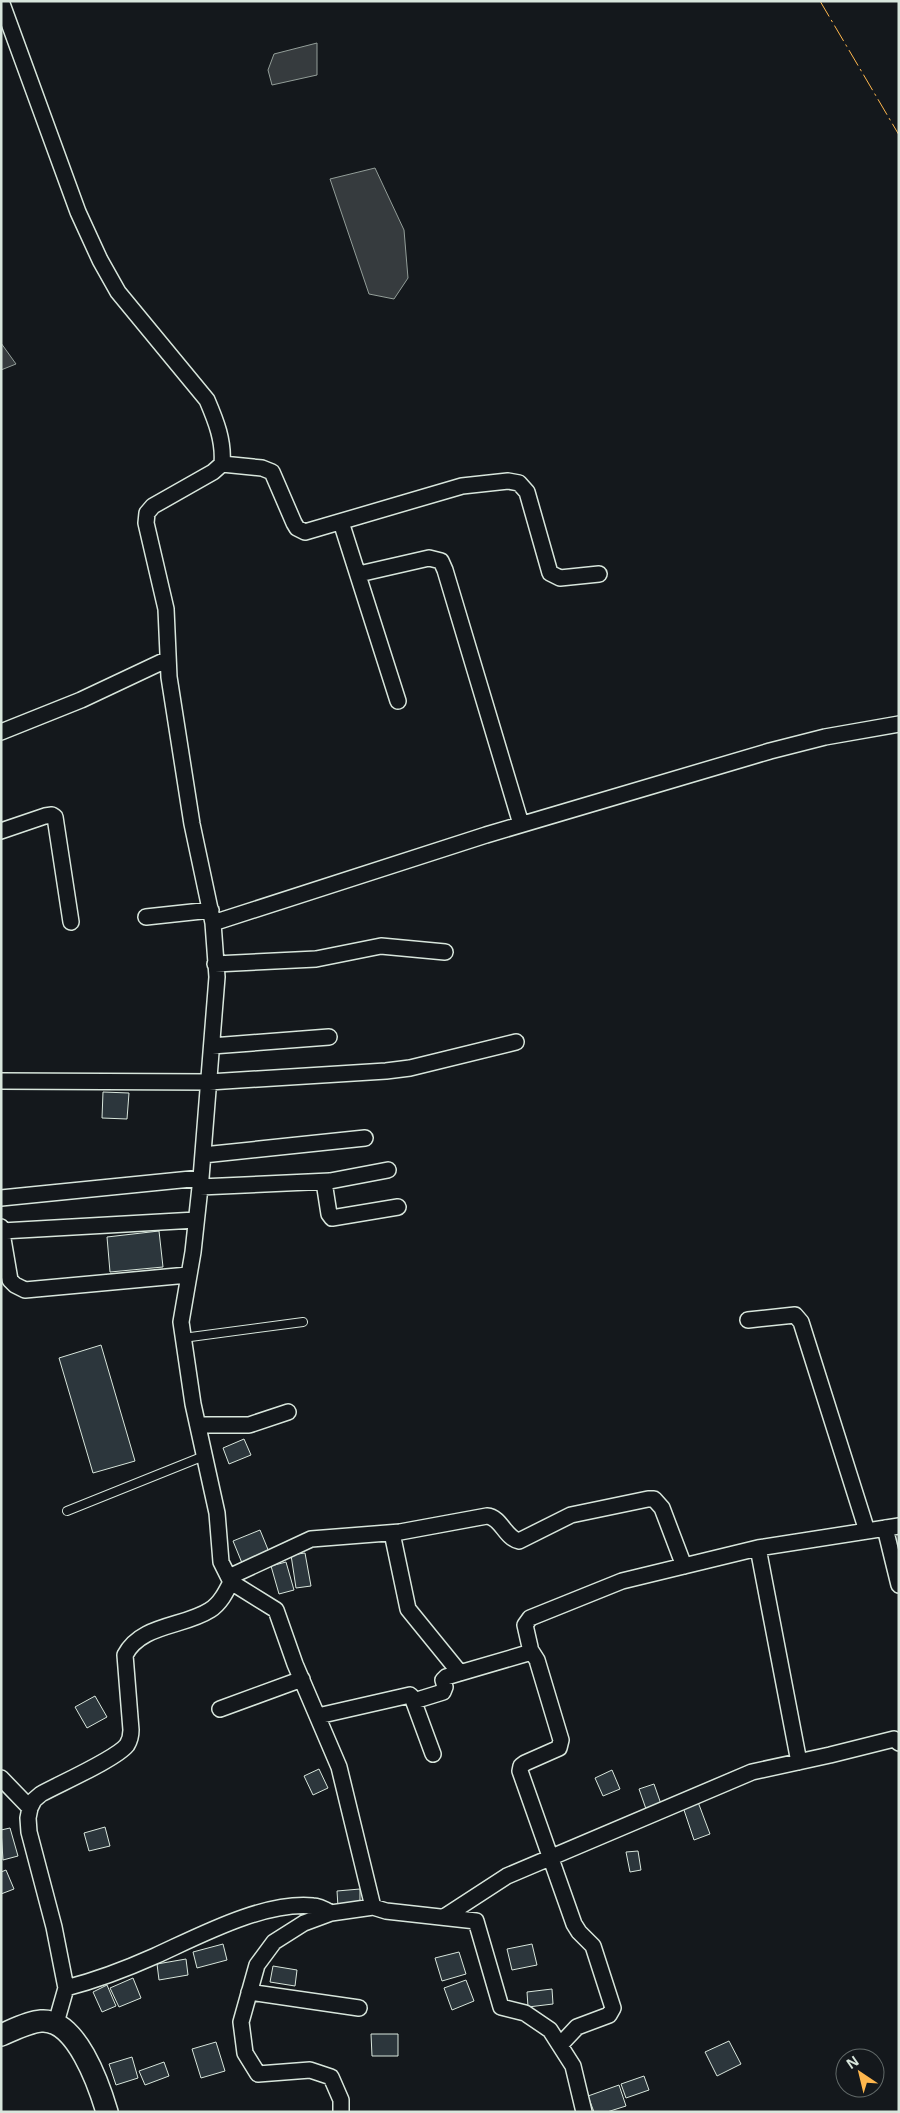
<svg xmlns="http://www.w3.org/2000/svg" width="900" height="2113" viewBox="0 0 900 2113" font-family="'Noto Sans',sans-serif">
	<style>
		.water { fill: #363b3e; stroke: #939e99 }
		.building { fill: #2c363c; stroke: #d8e6dc }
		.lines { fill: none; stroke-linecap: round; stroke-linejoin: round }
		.lane-casing { stroke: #d8e6dc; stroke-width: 10 }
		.street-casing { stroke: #d8e6dc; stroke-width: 18 }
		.secondary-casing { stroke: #d8e6dc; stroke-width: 24 }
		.lane { stroke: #14181c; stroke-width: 8 }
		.street { stroke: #14181c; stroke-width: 15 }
		.secondary { stroke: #14181c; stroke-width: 21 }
		.power { stroke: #ffb74d; stroke-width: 1; stroke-dasharray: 18 4 2.5 4; stroke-linecap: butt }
	</style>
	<rect width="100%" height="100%" fill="#14181c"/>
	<path class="water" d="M 317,43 L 317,75 L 272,85 L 268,70 L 274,54 Z
		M 375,168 L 404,230 L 408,278 L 394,299 L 369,294 L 330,179 Z
		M 1,343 L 16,364 L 1,370 Z"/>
	<path class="building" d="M 103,1092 L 129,1093 L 127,1119 L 102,1118 Z
		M 159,1231 L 163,1267 L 110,1272 L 107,1237 Z
		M 101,1345 L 135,1461 L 93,1473 L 59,1358 Z
		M 244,1439 L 251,1455 L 229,1464 L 223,1448 Z
		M 260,1530 L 269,1552 L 242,1563 L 233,1541 Z
		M 305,1553 L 311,1586 L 296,1588 L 291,1555 Z
		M 286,1562 L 294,1590 L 279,1594 L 271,1566 Z
		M 95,1696 L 107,1717 L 87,1728 L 75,1707 Z
		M 319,1769 L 328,1788 L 313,1795 L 304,1776 Z
		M 612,1770 L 620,1789 L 603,1796 L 595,1778 Z
		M 654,1784 L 661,1804 L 646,1809 L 639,1789 Z
		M 698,1802 L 710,1834 L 694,1840 L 683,1807 Z
		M 105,1827 L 110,1846 L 89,1851 L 84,1833 Z
		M 10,1828 L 18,1856 L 3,1860 L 1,1830 Z
		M 638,1851 L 641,1870 L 630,1872 L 626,1852 Z
		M 6,1870 L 14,1889 L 1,1894 L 1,1872 Z
		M 360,1889 L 360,1906 L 338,1907 L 337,1891 Z
		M 223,1944 L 227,1960 L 197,1968 L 193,1952 Z
		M 532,1944 L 537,1965 L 512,1970 L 507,1949 Z
		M 459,1952 L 466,1974 L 442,1981 L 435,1958 Z
		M 186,1959 L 188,1975 L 159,1980 L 157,1964 Z
		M 273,1966 L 297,1970 L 295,1986 L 270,1982 Z
		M 133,1978 L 141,1998 L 119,2007 L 110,1988 Z
		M 466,1980 L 474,2001 L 452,2010 L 444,1988 Z
		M 107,1985 L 116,2006 L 102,2012 L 93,1992 Z
		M 552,1989 L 553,2004 L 528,2007 L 527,1992 Z
		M 371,2034 L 398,2034 L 398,2056 L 372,2056 Z
		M 729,2041 L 741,2064 L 717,2076 L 705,2052 Z
		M 216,2042 L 225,2071 L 201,2078 L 192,2049 Z
		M 132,2057 L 138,2078 L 116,2085 L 109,2064 Z
		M 164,2062 L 169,2076 L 145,2085 L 139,2071 Z
		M 644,2076 L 649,2090 L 626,2098 L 621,2084 Z
		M 619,2085 L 626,2106 L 607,2112 L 594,2112 L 588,2096 Z"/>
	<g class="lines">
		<defs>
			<path id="lane" d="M 183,1338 L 303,1322
				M 67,1511 L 204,1456"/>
			<path id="street" d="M 1,1 L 78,212 L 100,260 L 118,292 L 207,400 C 216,421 224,441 222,464 L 213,472 L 153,506 L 147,513 L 146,523 L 166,609 L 169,677 L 192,824 L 213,923 L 217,977 L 201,1178 L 193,1252 L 181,1322 L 193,1404 L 217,1513 L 221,1562 L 231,1582 L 276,1610 L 295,1664 L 339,1767 L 373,1907 L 386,1911 L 476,1921 L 501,2007 L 525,2013 L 550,2030 L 573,2066 L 584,2112
				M 222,464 L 262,468 L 272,472 L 294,523 L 297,528 L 305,532 L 462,486 L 508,481 L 519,483 L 527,492 L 550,573 L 560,578 L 599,574
				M 341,522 L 398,701
				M 359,574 L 429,558 L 441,561 L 445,570 L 521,824
				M 1,732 L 81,700 L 168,659
				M 1,831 L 45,816 L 52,815 L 55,817 L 71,922
				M 146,917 L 211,910
				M 213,923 L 486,835 L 770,751 L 825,737 L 899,724
				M 215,964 L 316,959 L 381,946 L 445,952
				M 212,1046 L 329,1037
				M 1,1081 L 209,1082 L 386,1071 L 410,1068 L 516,1042
				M 203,1155 L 365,1138
				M 324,1182 L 329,1214 L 332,1218 L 398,1207
				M 200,1187 L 330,1181 L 388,1170
				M 1,1198 L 201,1178
				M 1,1227 L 10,1280 L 15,1285 L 25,1290 L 188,1275
				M 2,1231 L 196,1220
				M 748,1320 L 795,1315 L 801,1322 L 867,1531
				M 198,1425 L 249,1425 L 288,1412
				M 885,1528 L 899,1585
				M 392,1533 L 408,1609 L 460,1673
				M 229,1577 L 311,1539 L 400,1532 L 487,1516 C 501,1517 505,1538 519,1541 L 571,1515 L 648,1499 L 654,1499 L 662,1508 L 684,1566
				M 530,1649 L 537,1660 L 561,1740 L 559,1748 L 525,1763 L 521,1766 L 520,1771 L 574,1924 L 579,1932 L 593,1946 L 613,2008 L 609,2015 L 577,2027 L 560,2045
				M 414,1701 L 443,1692 L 445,1687 L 443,1680 L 446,1677 L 528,1653 L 530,1647 L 525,1625 L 530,1618 L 622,1581 L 758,1548
				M 220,1709 L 302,1679
				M 318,1716 L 410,1695 L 412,1697 L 433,1754
				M 799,1762 L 758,1548 L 899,1526
				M 1,1778 L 30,1808
				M 444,1917 L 507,1876 L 752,1772 L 830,1755 L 894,1739 L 899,1743
				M 66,1988 C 97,1980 126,1969 155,1956 C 199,1936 264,1901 313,1906 C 319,1906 326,1910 331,1913
				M 249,1992 L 359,2008
				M 56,2023 L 66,1988 L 54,1927 L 29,1832 L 28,1818 L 30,1808 L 34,1800 L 41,1794 C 59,1784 116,1759 127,1745 C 130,1740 131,1735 131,1730 L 125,1655 C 141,1624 184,1627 210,1610 C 220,1604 226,1592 231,1582
				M 341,2112 L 341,2100 L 331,2077 L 310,2070 L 258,2074 L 245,2053 L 241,2022 L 257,1965 L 274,1942 L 304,1923 L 331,1913 L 373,1907"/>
			<path id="secondary" d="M 1,2035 C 13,2030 28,2022 41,2021 C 76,2018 99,2085 107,2112"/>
		</defs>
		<use href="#lane" class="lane-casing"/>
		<use href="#street" class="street-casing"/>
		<use href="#secondary" class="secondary-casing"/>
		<use href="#lane" class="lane"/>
		<use href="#street" class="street"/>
		<use href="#secondary" class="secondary"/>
		<path class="power" d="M 820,1 L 899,135"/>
	</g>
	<rect width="900" height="2113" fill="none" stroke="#d8e6dc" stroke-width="5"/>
	<g transform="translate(860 2073) rotate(325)"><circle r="24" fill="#14181c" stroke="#626a69"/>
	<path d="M0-4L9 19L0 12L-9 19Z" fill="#ffb74d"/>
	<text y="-8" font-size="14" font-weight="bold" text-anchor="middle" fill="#d8e6dc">N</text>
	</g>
</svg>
